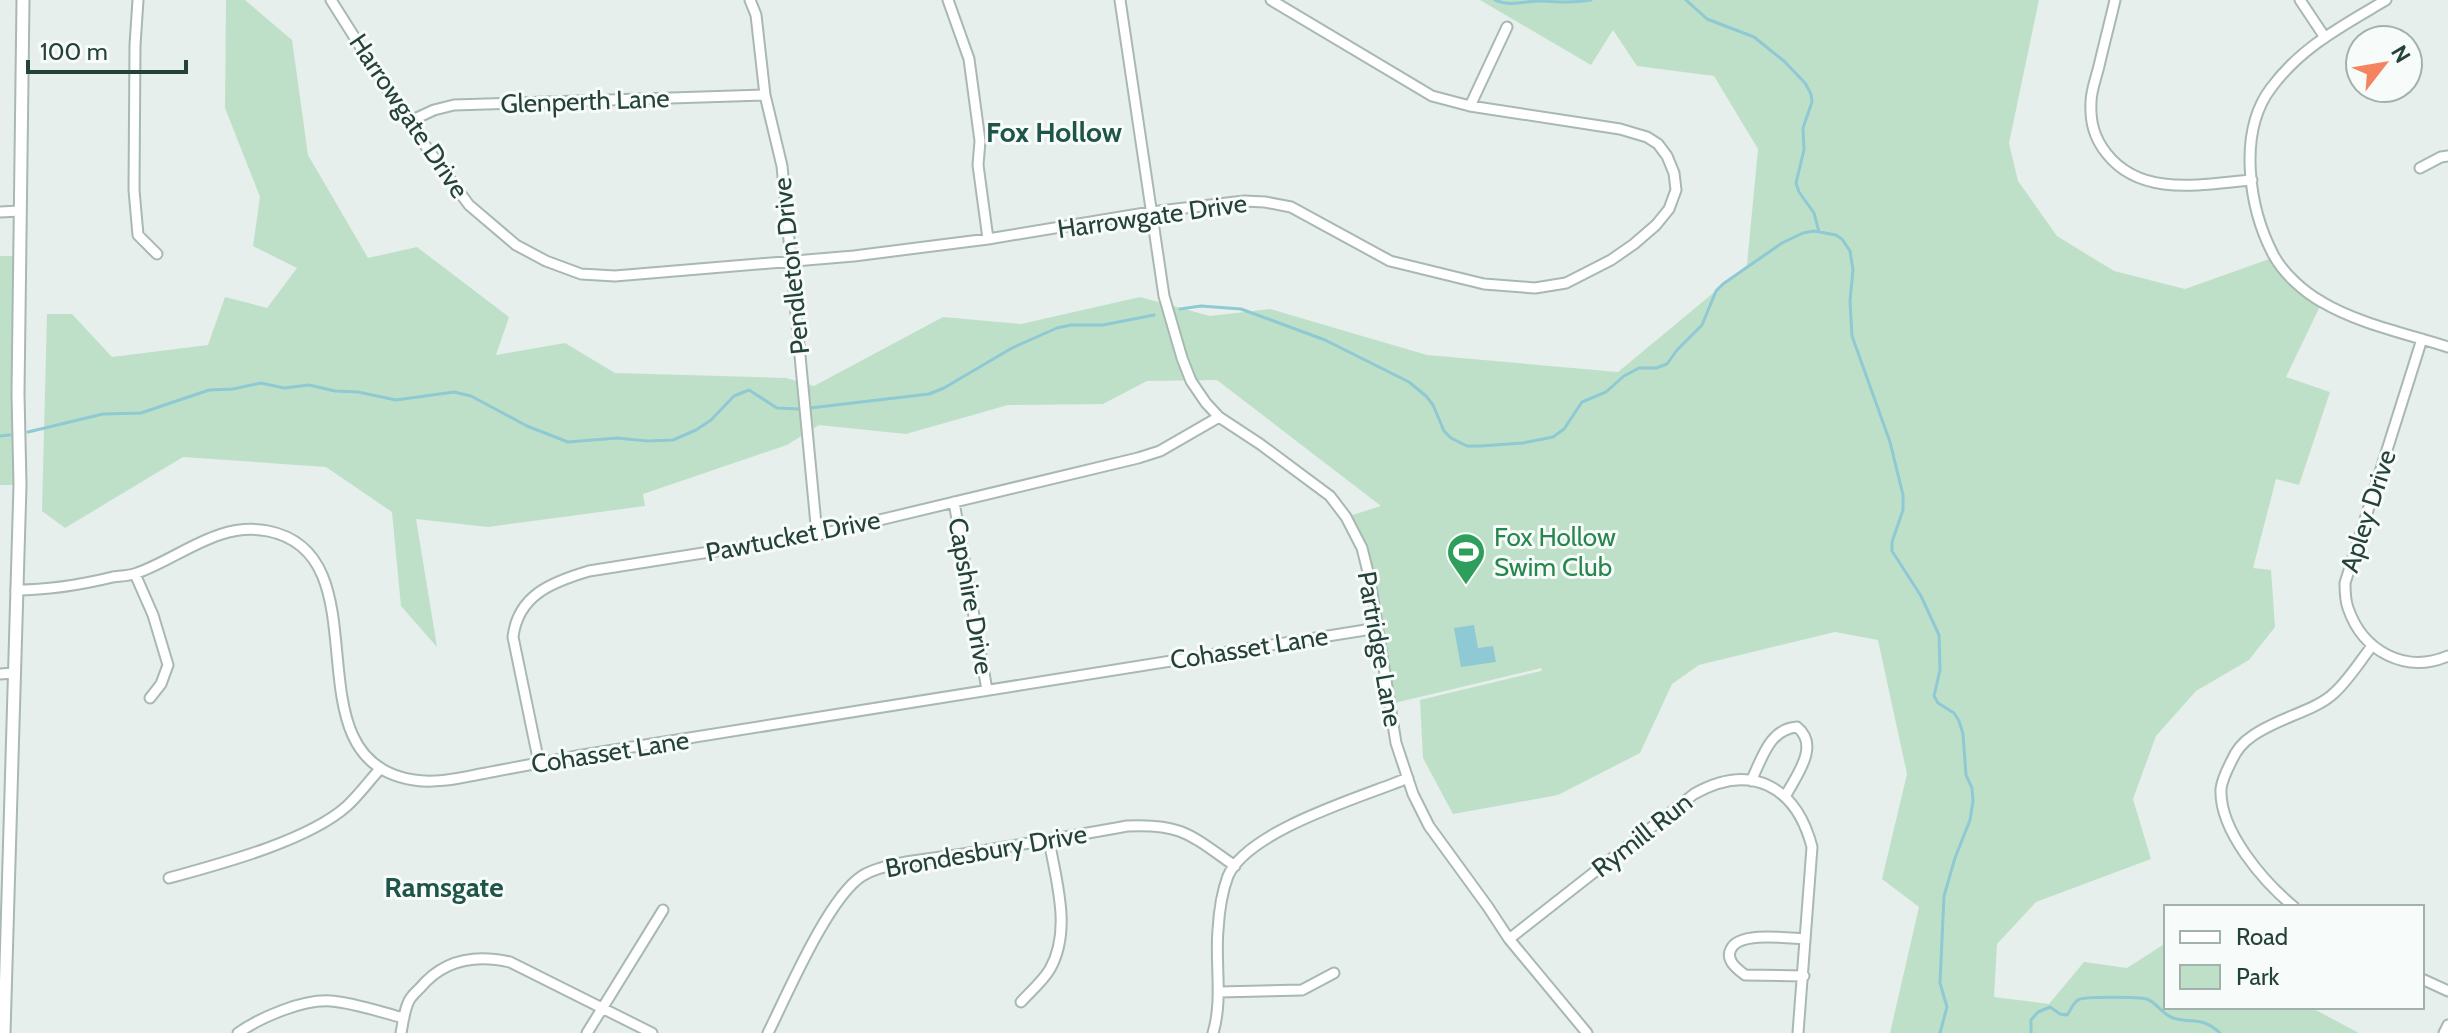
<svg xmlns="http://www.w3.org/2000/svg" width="2448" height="1033" viewBox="0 0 2448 1033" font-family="Cabin,sans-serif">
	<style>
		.green { fill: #bfe0c8 }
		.water { fill: #8ec9d4 }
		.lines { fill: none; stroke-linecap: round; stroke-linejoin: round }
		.stream { stroke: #8ec9d4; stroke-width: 3 }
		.minor-casing { stroke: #a8b8b2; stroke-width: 13 }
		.tertiary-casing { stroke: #a8b8b2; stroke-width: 15 }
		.minor { stroke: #fff; stroke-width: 9 }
		.tertiary { stroke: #fff; stroke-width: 11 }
		.labels { text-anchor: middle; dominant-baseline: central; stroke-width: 6; stroke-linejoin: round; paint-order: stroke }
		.street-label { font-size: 26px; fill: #24423a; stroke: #f7fbf9 }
		.leisure-label { font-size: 26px; fill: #27864d; stroke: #f7fbf9; text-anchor: start }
		.neighbourhood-label { font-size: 28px; font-weight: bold; fill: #1f5548; stroke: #f7fbf9 }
	</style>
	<rect width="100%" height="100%" fill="#e6efeb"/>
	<path class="green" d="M 226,0 L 245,0 L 292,40 L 308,155 L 368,258 L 417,247 L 509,317 L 496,355 L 565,343 L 615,373 L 786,378 L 814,386 L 943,317 L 1021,324 L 1140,297 L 1210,316 L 1270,309 L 1427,355 L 1618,372 L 1747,265 L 1758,149 L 1714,76 L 1637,66 L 1613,30 L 1591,65 L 1480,0 L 2039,0 L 2009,143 L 2018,181 L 2057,236 L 2114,271 L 2185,289 L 2275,257 L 2322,302 L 2286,377 L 2330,392 L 2299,485 L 2276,479 L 2253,568 L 2271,570 L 2275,627 L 2249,660 L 2196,691 L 2156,736 L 2133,799 L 2151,859 L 2036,902 L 1997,944 L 1994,997 L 2049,1004 L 2084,962 L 2127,968 L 2166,943 L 2166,1007 L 2310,1007 L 2359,1033 L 1890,1033 L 1919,907 L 1882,879 L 1907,774 L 1878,640 L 1835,632 L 1699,665 L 1672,684 L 1640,753 L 1558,795 L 1453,814 L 1423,758 L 1420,700 L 1541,671 L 1542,668 L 1390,704 L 1370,580 L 1346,517 L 1381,506 L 1217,380 L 1147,381 L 1103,404 L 1008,405 L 906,434 L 819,425 L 787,445 L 643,494 L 645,506 L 488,527 L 416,519 L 437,647 L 401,606 L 392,512 L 326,467 L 183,457 L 65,528 L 42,511 L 47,314 L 72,314 L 112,357 L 208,345 L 225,297 L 267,308 L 297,268 L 253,246 L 260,197 L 225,108 Z
		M 0,256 L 21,256 L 20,485 L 0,485 Z"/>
	<path class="water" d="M 1474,625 L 1478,648 L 1493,646 L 1496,662 L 1461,667 L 1454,628 Z"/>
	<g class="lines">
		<path class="stream" d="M 1495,0 C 1509,7 1524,1 1540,1 C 1558,2 1573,3 1591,0
			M 1686,0 L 1707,19 L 1754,37 L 1784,61 L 1805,83 L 1811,94 L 1812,102 L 1803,128 L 1804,150 L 1796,183 L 1799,192 L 1814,213 L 1819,232
			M 1180,309 L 1201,306 L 1241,309 L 1325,340 L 1409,382 L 1426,396 L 1433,405 L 1444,431 L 1451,438 L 1467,446 L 1480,446 L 1523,443 L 1553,437 L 1564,429 L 1582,402 L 1606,392 L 1624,376 L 1639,368 L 1656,368 L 1667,364 L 1677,350 L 1702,325 L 1716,291 L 1723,284 L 1782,243 L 1803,233 L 1814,231 L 1836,235 L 1842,239 L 1850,251 L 1853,270 L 1850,301 L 1852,336 L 1890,442 L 1903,495 L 1903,510 L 1892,542 L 1892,551 L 1921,596 L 1939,635 L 1940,670 L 1934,696 L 1938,703 L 1954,713 L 1959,721 L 1963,734 L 1966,775 L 1972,788 L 1973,801 L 1970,820 L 1955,858 L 1944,896 L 1940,983 L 1947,1007 L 1940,1033
			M 810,408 L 929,394 L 944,388 L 1012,348 L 1057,328 L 1071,325 L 1103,325 L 1154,315
			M 28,432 L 103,414 L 141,413 L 209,390 L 233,389 L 261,383 L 284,388 L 309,385 L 335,391 L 358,392 L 396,400 L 454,392 L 471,396 L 527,426 L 568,442 L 617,438 L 648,441 L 673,440 L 696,430 L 711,420 L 734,396 L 749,390 L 777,408 L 799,409
			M 0,436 L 10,435
			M 2031,1033 L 2031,1020 L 2038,1012 L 2050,1007 L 2060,1014 L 2067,1015 C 2071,1010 2073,1003 2078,1000 C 2083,996 2140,997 2147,999 C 2157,1003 2162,1014 2173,1018 C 2193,1024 2202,1016 2220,1033"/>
		<defs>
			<path id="minor" d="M 138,0 L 135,45 L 134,190 L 138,235 L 157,254
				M 331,0 L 408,122 L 469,205 L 516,245 L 546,261 L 581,274 L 615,276 L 854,256 L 988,239 L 1151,212 L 1244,201 L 1265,202 L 1291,207 L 1390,261 L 1484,284 L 1535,288 L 1566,283 L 1611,260 L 1634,244 L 1656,225 L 1669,209 L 1676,190 L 1674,173 L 1667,156 L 1658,144 L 1647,137 L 1620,129 L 1470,106 L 1432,96 L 1271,0
				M 750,0 L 756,15 L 765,95 L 782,166 L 817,535
				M 948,0 L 969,59 L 980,141 L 978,165 L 988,239
				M 1120,0 L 1164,296 L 1182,358 L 1191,381 L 1206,403 L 1219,417 L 1260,444 L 1330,496 L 1346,517 L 1362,548 L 1370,580 L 1396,743 L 1413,794 L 1429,826 L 1488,907 L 1509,939 L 1587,1033
				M 2115,0 C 2110,22 2104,44 2099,66 C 2096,78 2091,91 2091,102 C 2090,122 2094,138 2107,154 C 2142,198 2203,184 2252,180
				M 2300,0 L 2324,36
				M 2386,0 C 2344,25 2301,47 2271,88 C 2237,133 2249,209 2274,256 C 2284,274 2304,292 2322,302 C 2359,324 2408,334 2448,347
				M 1470,106 L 1507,27
				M 408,122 L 434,110 L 454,105 L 765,95
				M 2420,168 L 2441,157 L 2448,156
				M 0,212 L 20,211
				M 2422,339 L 2345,583 C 2345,591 2345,600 2348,608 C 2363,652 2406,674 2448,656
				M 954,502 L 987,690
				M 135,574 L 153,615 L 168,665 L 161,684 L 150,698
				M 16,590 C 49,590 80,585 113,577 C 120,576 129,576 137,573 C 180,558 218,521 268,531 C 388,555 284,761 414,780 C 438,784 463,777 486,773 C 516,767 546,762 576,756 L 1378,628
				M 0,674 L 14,673
				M 539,763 L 513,637 C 518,595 552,582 589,571 L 817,535 L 1138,458 L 1160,451 L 1219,417
				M 1751,781 C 1762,759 1769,729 1797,727 C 1821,746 1795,777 1785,797
				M 169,878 C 220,864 308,841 347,806 C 359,795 369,781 380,769
				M 2294,907 C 2264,882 2219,831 2221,789 C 2222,779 2227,770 2232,760 C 2236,751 2242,743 2251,737 C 2274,719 2315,711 2333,694 C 2348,681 2360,661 2372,646
				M 1509,939 L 1694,794 C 1751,762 1796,786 1812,847 L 1798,1033
				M 1804,976 L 1745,975 C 1737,969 1725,960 1731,949 C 1739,931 1787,938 1805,939
				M 2422,979 L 2448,991
				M 1219,992 L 1302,990 L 1334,973
				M 1021,1002 C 1030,992 1043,981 1050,969 C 1072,930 1056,881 1049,840
				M 238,1033 C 261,1017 303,999 331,1001 C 355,1003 380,1012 404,1018
				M 401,1033 C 403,1023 404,1012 408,1003 C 410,997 416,992 420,988 C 443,960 475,954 510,962 L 652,1033
				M 587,1033 L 663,910
				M 768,1033 C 787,995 828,898 862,876 C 883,862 937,858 963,854 C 1018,845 1073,836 1127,826 C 1182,823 1192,836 1235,866
				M 1213,1033 C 1223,999 1215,964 1218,930 C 1219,912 1222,892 1228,876 C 1248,830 1362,797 1408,778
				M 2444,1033 L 2448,1025"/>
			<path id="tertiary" d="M 4,1033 L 20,485 L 18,394 L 23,0"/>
		</defs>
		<use href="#minor" class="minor-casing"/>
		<use href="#tertiary" class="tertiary-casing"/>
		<use href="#minor" class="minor"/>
		<use href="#tertiary" class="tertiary"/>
	</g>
	<defs>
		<symbol id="stadium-pin" viewBox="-11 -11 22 30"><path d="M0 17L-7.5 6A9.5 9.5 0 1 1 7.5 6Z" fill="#2e9e5b" stroke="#f7fbf9"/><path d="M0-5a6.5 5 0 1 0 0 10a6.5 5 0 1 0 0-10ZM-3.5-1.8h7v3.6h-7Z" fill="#fff"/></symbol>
	</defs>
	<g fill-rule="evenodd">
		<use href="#stadium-pin" x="1444" y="530" width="44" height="60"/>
	</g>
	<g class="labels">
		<g class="street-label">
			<text transform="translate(585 101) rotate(-2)">Glenperth Lane</text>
			<text transform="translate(409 116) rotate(56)">Harrowgate Drive</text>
			<text transform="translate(1152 216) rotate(-8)">Harrowgate Drive</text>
			<text transform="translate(791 266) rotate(-96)">Pendleton Drive</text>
			<text transform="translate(2368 511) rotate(-72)">Apley Drive</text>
			<text transform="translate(793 536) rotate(-11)">Pawtucket Drive</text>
			<text transform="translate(971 596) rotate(80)">Capshire Drive</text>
			<text transform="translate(1249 648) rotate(-9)">Cohasset Lane</text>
			<text transform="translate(1380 649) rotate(80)">Partridge Lane</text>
			<text transform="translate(610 752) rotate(-9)">Cohasset Lane</text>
			<text transform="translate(1642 835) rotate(-38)">Rymill Run</text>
			<text transform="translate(986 851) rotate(-10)">Brondesbury Drive</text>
		</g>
		<g class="leisure-label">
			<text x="1494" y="537">Fox Hollow<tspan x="1494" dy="30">Swim Club</tspan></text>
		</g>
		<g class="neighbourhood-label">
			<text x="1054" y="132">Fox Hollow</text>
			<text x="444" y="887">Ramsgate</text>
		</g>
	</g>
	<rect x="2164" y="905" width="260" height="104" fill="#f7fbf9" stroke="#a3b1ad" stroke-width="2"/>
	<rect x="2180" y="931" width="40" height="12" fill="#ffffff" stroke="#a3b1ad" stroke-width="2"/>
	<text x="2236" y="945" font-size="24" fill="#24423a">Road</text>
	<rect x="2180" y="965" width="40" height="24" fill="#bfe0c8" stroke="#a3b1ad" stroke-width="2"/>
	<text x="2236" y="985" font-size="24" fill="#24423a">Park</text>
	<g transform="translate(2384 64) rotate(59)"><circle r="38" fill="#f7fbf9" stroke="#a3b1ad" stroke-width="2"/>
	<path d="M0-6L14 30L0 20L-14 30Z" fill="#f4845f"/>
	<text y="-12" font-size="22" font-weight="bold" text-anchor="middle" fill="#24423a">N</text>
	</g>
	<path d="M28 60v12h158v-12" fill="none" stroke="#24423a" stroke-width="4"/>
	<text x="40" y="60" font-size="24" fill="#24423a" stroke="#f7fbf9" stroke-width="6" paint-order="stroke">100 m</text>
</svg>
